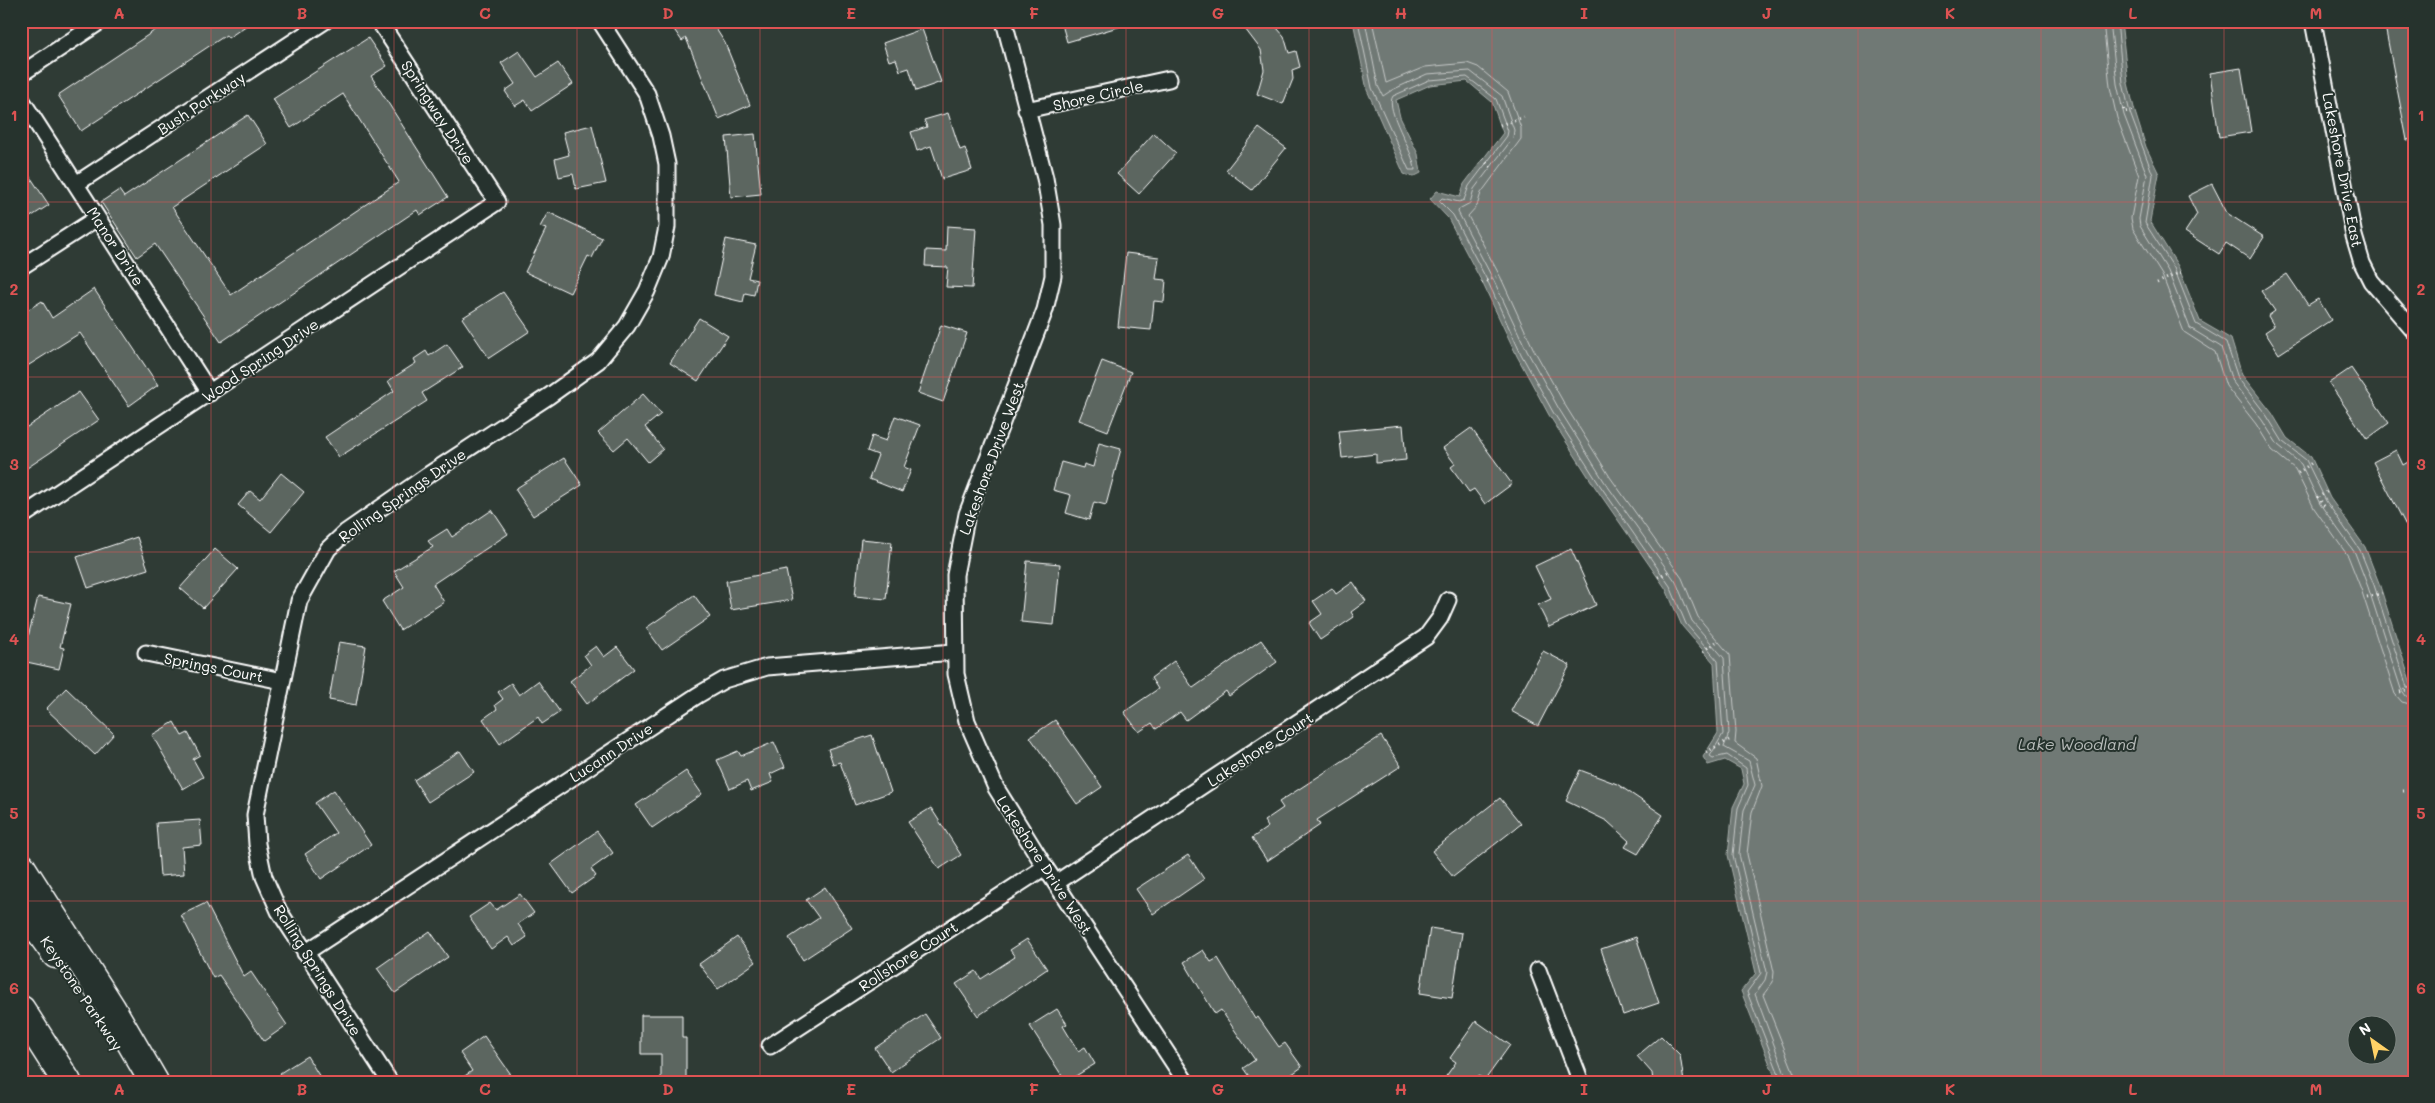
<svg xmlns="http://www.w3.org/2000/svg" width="2435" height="1103" viewBox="0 0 2435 1103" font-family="Mali,sans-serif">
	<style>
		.water { fill: #707975; stroke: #a9afac; fill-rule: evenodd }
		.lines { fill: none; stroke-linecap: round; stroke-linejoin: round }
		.shore { stroke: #c6c9c8; stroke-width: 1 }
		.building { fill: #5b6661; stroke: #fff }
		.street-casing { stroke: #fff; stroke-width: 19 }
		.highway-casing { stroke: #fff; stroke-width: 31 }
		.path { stroke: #fff; stroke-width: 3; stroke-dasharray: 1 4; stroke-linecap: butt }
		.street { stroke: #26332d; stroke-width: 15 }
		.highway { stroke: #26332d; stroke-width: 28 }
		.grid { fill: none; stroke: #de5353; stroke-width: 1; stroke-opacity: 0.55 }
		.labels { text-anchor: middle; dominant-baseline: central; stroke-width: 4; stroke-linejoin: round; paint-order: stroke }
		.street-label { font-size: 15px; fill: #fff; stroke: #26332d }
		.water-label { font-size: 16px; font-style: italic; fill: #b8bcba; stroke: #26332d }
		.neatline { fill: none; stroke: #de5353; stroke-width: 2 }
		.grid-label { font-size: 16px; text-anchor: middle; font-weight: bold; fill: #de5353 }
	</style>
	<rect width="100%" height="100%" fill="#2f3b35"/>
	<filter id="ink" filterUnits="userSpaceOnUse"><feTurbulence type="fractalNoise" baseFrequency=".02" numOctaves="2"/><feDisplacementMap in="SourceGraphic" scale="10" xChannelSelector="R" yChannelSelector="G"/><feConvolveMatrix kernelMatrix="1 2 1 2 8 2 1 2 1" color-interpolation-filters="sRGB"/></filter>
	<g filter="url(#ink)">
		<path class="water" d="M 1353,21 L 2121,21 L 2128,83 L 2135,112 L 2146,147 L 2159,174 L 2150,221 L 2178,266 L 2200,321 L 2231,339 L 2242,375 L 2272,413 L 2287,438 L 2311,457 L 2330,498 L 2365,547 L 2379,583 L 2414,693 L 2414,1082 L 1777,1082 L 1741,991 L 1756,973 L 1728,855 L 1733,807 L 1744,784 L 1741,769 L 1725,760 L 1708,765 L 1703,757 L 1718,733 L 1714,663 L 1682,626 L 1666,589 L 1595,487 L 1549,415 L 1517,356 L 1484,286 L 1448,218 L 1430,199 L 1437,191 L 1460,197 L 1464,184 L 1503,133 L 1492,102 L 1467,81 L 1430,85 L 1396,100 L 1400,117 L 1418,154 L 1421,173 L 1413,177 L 1404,174 L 1367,90 ZM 2358,1026 L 2388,1026 L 2388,1056 L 2358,1056 Z"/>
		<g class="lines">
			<path class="shore" d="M 1358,21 L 1372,88 L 1409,170 L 1415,170 C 1414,151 1384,109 1393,96 L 1429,80 L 1467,77 L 1496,99 L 1508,131 L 1507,136 L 1469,186 L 1464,200 L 1459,202 L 1442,198 L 1439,201 L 1453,215 L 1489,284 L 1521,354 L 1553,412 L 1599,484 L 1670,586 L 1686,624 L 1718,661 L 1723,734 L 1710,756 L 1713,758 L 1727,755 L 1746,768 L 1748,785 L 1738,808 L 1733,855 L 1761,973 L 1747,992 L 1782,1082
				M 1365,21 L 1378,86 L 1383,96 L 1392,90 L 1427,74 L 1470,71 L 1502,96 L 1514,130 L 1513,138 L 1474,189 L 1470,203 L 1459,209 L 1458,212 L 1494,281 L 1527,351 L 1559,409 L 1604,481 L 1676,582 L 1692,621 L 1724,658 L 1729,733 L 1724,747 L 1749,761 L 1755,785 L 1744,810 L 1739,854 L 1767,972 L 1765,980 L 1755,994 L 1788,1082
				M 1372,21 L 1386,83 L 1425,67 L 1467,63 L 1478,67 L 1508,92 L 1521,128 L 1521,139 L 1481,193 L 1477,206 L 1468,216 L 1501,278 L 1533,348 L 1565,405 L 1610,477 L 1682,578 L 1698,617 L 1730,655 L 1736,732 L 1735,743 L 1756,758 L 1762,786 L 1752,812 L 1747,854 L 1774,972 L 1773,982 L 1763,995 L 1794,1073 L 1796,1082
				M 2103,21 L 2110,87 L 2117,118 L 2139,176 L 2131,218 L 2133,229 L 2162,275 L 2184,332 L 2215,352 L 2226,386 L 2256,424 L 2272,450 L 2295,469 L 2314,508 L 2348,556 L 2361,589 L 2395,694 L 2402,702 L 2414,705
				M 2110,21 L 2117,84 L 2124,115 L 2147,175 L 2139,219 L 2140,226 L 2168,271 L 2190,328 L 2221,347 L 2232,381 L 2262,420 L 2278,445 L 2301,464 L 2320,504 L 2355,553 L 2368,587 L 2401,689 L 2406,696 L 2414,697
				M 2117,21 L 2123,83 L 2130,113 L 2153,175 L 2145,223 L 2174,268 L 2196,324 L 2226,342 L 2238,378 L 2267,416 L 2283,442 L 2306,460 L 2326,501 L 2360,550 L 2374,585 L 2407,687 L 2414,691"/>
		</g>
		<path class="building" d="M 169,21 L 253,21 L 228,38 L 226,35 L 81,131 L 58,95 Z
			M 668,21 L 711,21 L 725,43 L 750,105 L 719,119 L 686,38 L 682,41 Z
			M 1061,21 L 1124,21 L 1125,25 L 1067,42 Z
			M 1239,21 L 1271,21 L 1284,36 L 1289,53 L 1296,51 L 1300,67 L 1292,70 L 1293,79 L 1283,104 L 1257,94 L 1264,70 L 1261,50 Z
			M 2384,21 L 2411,21 L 2414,35 L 2414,139 L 2407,140 Z
			M 922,29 L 941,82 L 916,91 L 909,68 L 900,71 L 896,59 L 889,61 L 883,43 Z
			M 368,38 L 387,66 L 371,76 L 448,197 L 420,215 L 417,210 L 221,342 L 155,244 L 137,257 L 101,202 L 119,190 L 124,197 L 248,115 L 267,144 L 172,207 L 231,295 L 399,182 L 343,94 L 291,128 L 273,99 Z
			M 519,51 L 537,77 L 558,63 L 573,84 L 532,111 L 525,100 L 515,106 L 505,91 L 515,84 L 501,63 Z
			M 2241,68 L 2251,132 L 2219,137 L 2210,73 Z
			M 948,113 L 960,150 L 965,148 L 972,170 L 942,179 L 931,146 L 917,151 L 911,132 L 927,127 L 924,120 Z
			M 592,125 L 606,183 L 576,189 L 573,174 L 559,177 L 555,159 L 569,155 L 563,132 Z
			M 1259,128 L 1286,148 L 1252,190 L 1226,170 Z
			M 1154,133 L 1176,153 L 1139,194 L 1117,174 Z
			M 755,134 L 761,194 L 731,197 L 726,137 Z
			M 21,163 L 49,205 L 21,223 Z
			M 2212,184 L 2227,213 L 2264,237 L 2250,259 L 2226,243 L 2219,254 L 2185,232 L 2197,214 L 2188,196 Z
			M 548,212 L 602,238 L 592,258 L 588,256 L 570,293 L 525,272 L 546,229 L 540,227 Z
			M 947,226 L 976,228 L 972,288 L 946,287 L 948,267 L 925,266 L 926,250 L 946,251 Z
			M 726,239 L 756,245 L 748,278 L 757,280 L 754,295 L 745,293 L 743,302 L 714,295 Z
			M 1126,253 L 1159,257 L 1156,279 L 1166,280 L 1164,302 L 1154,301 L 1151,330 L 1118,327 Z
			M 2287,274 L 2308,305 L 2318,299 L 2331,320 L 2279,354 L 2265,332 L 2274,326 L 2268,316 L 2275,311 L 2261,291 Z
			M 94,289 L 158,385 L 129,406 L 80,333 L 21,370 L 21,314 L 42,301 L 52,318 Z
			M 503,292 L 530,331 L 489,358 L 462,318 Z
			M 699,318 L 728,336 L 698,381 L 670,363 Z
			M 941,325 L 967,333 L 943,402 L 918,393 Z
			M 447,344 L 463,367 L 422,393 L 427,401 L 339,457 L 325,437 L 394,391 L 388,381 L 416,363 L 414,359 L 426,351 L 429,356 Z
			M 1102,361 L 1131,372 L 1108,431 L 1079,420 Z
			M 2351,368 L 2389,423 L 2367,439 L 2329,383 Z
			M 79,392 L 99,420 L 21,472 L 21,431 Z
			M 643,394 L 661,414 L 645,427 L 663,449 L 648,462 L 628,438 L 614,450 L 598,433 Z
			M 895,416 L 920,425 L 904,467 L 911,470 L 902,492 L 869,479 L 878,455 L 867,451 L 872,436 L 886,441 Z
			M 1403,425 L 1406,460 L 1376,463 L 1376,454 L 1342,458 L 1339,431 Z
			M 1471,428 L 1512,484 L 1485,504 L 1474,489 L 1469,492 L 1451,467 L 1455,464 L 1443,448 Z
			M 1099,443 L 1121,449 L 1106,505 L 1094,502 L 1089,520 L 1066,513 L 1071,495 L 1053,490 L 1061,462 L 1083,468 L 1084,464 L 1093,467 Z
			M 2396,450 L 2403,465 L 2408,462 L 2414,472 L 2414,541 L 2373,462 Z
			M 564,458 L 582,485 L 533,516 L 515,489 Z
			M 281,473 L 304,492 L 271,532 L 238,505 L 250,491 L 260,499 Z
			M 492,510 L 508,534 L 433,584 L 444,602 L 400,630 L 382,601 L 404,587 L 394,571 L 433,547 L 428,541 L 447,529 L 452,537 Z
			M 137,537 L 148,569 L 88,588 L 77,557 Z
			M 861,539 L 892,542 L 886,599 L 855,596 Z
			M 215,549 L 238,569 L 203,608 L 180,588 Z
			M 1571,549 L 1596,605 L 1549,627 L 1538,605 L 1551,599 L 1535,566 Z
			M 1027,561 L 1060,564 L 1054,625 L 1021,622 Z
			M 786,570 L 792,600 L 731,610 L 726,581 Z
			M 1353,582 L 1366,601 L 1351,612 L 1354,617 L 1320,640 L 1309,623 L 1322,614 L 1313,601 L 1332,588 L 1336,594 Z
			M 694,595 L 710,617 L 662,650 L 646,628 Z
			M 38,597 L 71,604 L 60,647 L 64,648 L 59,669 L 22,661 Z
			M 1261,640 L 1277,662 L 1229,696 L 1226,691 L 1186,720 L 1180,712 L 1156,729 L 1152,723 L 1139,732 L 1124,712 L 1158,689 L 1151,678 L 1174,661 L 1193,688 Z
			M 339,642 L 366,646 L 356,705 L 329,700 Z
			M 596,646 L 604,657 L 617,647 L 634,669 L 587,704 L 570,681 L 591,665 L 584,655 Z
			M 1543,651 L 1570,665 L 1538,726 L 1511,711 Z
			M 538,681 L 560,712 L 542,724 L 538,717 L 500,744 L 483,719 L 497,709 L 495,705 L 503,699 L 498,692 L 511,683 L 519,695 Z
			M 66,688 L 114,734 L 95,755 L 46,709 Z
			M 1055,720 L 1102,787 L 1077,804 L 1030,737 Z
			M 174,722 L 182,736 L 188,733 L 200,755 L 193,759 L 203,777 L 183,789 L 152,735 Z
			M 872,735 L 891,792 L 855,805 L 840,762 L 833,764 L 828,749 Z
			M 1381,736 L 1401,766 L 1317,820 L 1320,825 L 1267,861 L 1252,838 L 1268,827 L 1264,821 L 1283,808 L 1279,802 Z
			M 774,742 L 785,767 L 770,774 L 773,782 L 751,791 L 747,781 L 730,789 L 717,760 L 738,751 L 741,756 Z
			M 460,751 L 474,772 L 428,802 L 414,780 Z
			M 1580,770 L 1617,784 L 1663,815 L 1638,854 L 1625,847 L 1629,841 L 1607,821 L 1566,801 Z
			M 686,771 L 702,794 L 652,828 L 636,805 Z
			M 334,790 L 371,845 L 321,879 L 305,854 L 336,833 L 315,803 Z
			M 1500,798 L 1521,824 L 1453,877 L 1432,851 Z
			M 931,808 L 961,855 L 939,869 L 908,822 Z
			M 200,820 L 202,845 L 182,847 L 184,874 L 160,876 L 156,823 Z
			M 597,831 L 613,853 L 591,869 L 596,876 L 572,893 L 551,864 Z
			M 1188,855 L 1204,879 L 1153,914 L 1136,889 Z
			M 825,887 L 852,928 L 803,960 L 789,938 L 819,918 L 806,900 Z
			M 520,894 L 534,913 L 518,924 L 527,937 L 514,946 L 508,937 L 491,949 L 469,917 L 490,903 L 496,910 Z
			M 206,903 L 244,977 L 251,972 L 287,1025 L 264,1041 L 219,975 L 213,978 L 181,915 Z
			M 1430,928 L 1462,933 L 1452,998 L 1420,993 Z
			M 430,931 L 448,957 L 395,993 L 377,968 Z
			M 737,937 L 756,962 L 718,989 L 699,964 Z
			M 1636,937 L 1659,1003 L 1623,1015 L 1601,949 Z
			M 1027,939 L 1047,969 L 978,1016 L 956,984 L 976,971 L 981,979 L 1015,957 L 1010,950 Z
			M 1203,950 L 1211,962 L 1218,958 L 1255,1019 L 1258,1017 L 1279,1047 L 1285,1043 L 1302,1067 L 1281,1082 L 1253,1082 L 1243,1068 L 1255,1060 L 1221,1010 L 1215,1014 L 1184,962 Z
			M 1057,1009 L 1067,1024 L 1063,1026 L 1078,1051 L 1085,1047 L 1095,1064 L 1066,1082 L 1030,1026 Z
			M 925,1014 L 941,1038 L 891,1072 L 875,1048 Z
			M 641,1015 L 682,1015 L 682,1038 L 686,1038 L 686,1079 L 661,1079 L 661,1054 L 641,1054 Z
			M 1476,1021 L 1510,1045 L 1485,1080 L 1479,1076 L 1475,1082 L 1442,1082 L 1456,1062 L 1450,1058 Z
			M 484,1036 L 510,1073 L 498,1082 L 456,1082 L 472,1071 L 460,1053 Z
			M 1661,1036 L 1680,1055 L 1684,1082 L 1653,1082 L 1652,1073 L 1637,1056 Z
			M 307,1056 L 323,1082 L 286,1082 L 280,1073 Z"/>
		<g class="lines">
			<defs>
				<path id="street" d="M 1004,21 L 1045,178 L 1053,225 L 1053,276 L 1045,310 L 967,514 L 955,575 L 956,674 L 967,721 L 996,788 L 1045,867 L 1186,1082
					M 2313,21 L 2354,236 L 2362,263 L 2371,281 L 2414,331
					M 21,74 L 101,21
					M 21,99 L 210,393
					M 1026,110 L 1169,79
					M 76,184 L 325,21
					M 21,267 L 97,218
					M 21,517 L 497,202 L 379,21
					M 146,653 L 282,681
					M 1056,883 L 1426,637 L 1440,618 L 1448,600
					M 305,953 L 698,695 L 724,680 L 767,667 L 954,652
					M 1538,970 L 1581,1082
					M 770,1046 L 1045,867
					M 390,1082 L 279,911 L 264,877 L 257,844 L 255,815 L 299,601 L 328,549 L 346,532 L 428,475 L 549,396 L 598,361 L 627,326 L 647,291 L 661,257 L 667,227 L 667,164 L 661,136 L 647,94 L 600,21"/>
				<path id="highway" d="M 21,867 L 111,1008 L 154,1082
					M 21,905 L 56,954
					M 21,1010 L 67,1082"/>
			</defs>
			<use href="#street" class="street-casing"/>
			<use href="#highway" class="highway-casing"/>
			<path class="path" d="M 2123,104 L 2124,112 L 2134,110
				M 1500,125 L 1524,117
				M 1483,159 L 1493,170
				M 1482,283 L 1496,277
				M 2157,283 L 2181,272
				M 2298,473 L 2313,462
				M 2324,506 L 2318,497 L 2327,492
				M 1658,577 L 1668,572
				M 2367,597 L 2382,593
				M 1703,651 L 1716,642
				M 2400,692 L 2412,688
				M 1706,752 L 1729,740
				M 2403,791 L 2414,790"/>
			<use href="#street" class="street"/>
			<use href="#highway" class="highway"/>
		</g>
	</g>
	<path class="grid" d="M 211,21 L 211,1082M 394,21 L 394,1082M 577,21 L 577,1082M 760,21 L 760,1082M 943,21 L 943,1082M 1126,21 L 1126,1082M 1309,21 L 1309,1082M 1492,21 L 1492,1082M 1675,21 L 1675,1082M 1858,21 L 1858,1082M 2041,21 L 2041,1082M 2224,21 L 2224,1082M 21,202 L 2414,202M 21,377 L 2414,377M 21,552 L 2414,552M 21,726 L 2414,726M 21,901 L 2414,901"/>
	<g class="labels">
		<g class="street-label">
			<text transform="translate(1098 95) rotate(-13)">Shore Circle</text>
			<text transform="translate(201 103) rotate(-33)">Bush Parkway</text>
			<text transform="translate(438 112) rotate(57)">Springway Drive</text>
			<text transform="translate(2343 170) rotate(79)">Lakeshore Drive East</text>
			<text transform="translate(116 246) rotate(57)">Manor Drive</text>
			<text transform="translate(260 360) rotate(-34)">Wood Spring Drive</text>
			<text transform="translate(991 458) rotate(-70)">Lakeshore Drive West</text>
			<text transform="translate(402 495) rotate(-35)">Rolling Springs Drive</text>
			<text transform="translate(214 667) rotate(11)">Springs Court</text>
			<text transform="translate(1260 749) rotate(-33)">Lakeshore Court</text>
			<text transform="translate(611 752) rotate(-33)">Lucann Drive</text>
			<text transform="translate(1045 865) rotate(57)">Lakeshore Drive West</text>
			<text transform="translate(908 956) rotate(-33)">Rollshore Court</text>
			<text transform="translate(318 970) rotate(58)">Rolling Springs Drive</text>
			<text transform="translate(82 993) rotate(56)">Keystone Parkway</text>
		</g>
		<g class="water-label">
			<text x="2077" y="743">Lake Woodland</text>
		</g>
	</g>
	<rect width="2435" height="1103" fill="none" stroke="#26332d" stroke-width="55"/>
	<g transform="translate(2372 1040) rotate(327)"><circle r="24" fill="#26332d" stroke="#7d8581"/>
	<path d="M0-4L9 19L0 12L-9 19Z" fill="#ffd166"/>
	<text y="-8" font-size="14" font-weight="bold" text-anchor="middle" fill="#ffffff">N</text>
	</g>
	<rect x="28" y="28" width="2380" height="1048" class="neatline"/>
	<g class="grid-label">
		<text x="119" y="19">A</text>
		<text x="302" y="19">B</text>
		<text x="485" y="19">C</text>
		<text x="668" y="19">D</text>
		<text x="851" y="19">E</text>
		<text x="1034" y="19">F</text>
		<text x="1218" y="19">G</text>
		<text x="1401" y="19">H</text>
		<text x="1584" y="19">I</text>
		<text x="1767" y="19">J</text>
		<text x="1950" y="19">K</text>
		<text x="2133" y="19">L</text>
		<text x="2316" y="19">M</text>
		<text x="14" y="121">1</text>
		<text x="2421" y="121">1</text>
		<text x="14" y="295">2</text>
		<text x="2421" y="295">2</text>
		<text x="14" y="470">3</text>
		<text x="2421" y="470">3</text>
		<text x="14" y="645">4</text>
		<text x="2421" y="645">4</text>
		<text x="14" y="819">5</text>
		<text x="2421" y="819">5</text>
		<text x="14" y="994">6</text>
		<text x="2421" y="994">6</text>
		<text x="119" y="1095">A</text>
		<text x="302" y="1095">B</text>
		<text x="485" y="1095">C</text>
		<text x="668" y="1095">D</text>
		<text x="851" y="1095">E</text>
		<text x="1034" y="1095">F</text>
		<text x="1218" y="1095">G</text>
		<text x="1401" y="1095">H</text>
		<text x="1584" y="1095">I</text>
		<text x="1767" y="1095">J</text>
		<text x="1950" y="1095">K</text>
		<text x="2133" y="1095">L</text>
		<text x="2316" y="1095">M</text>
	</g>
</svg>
